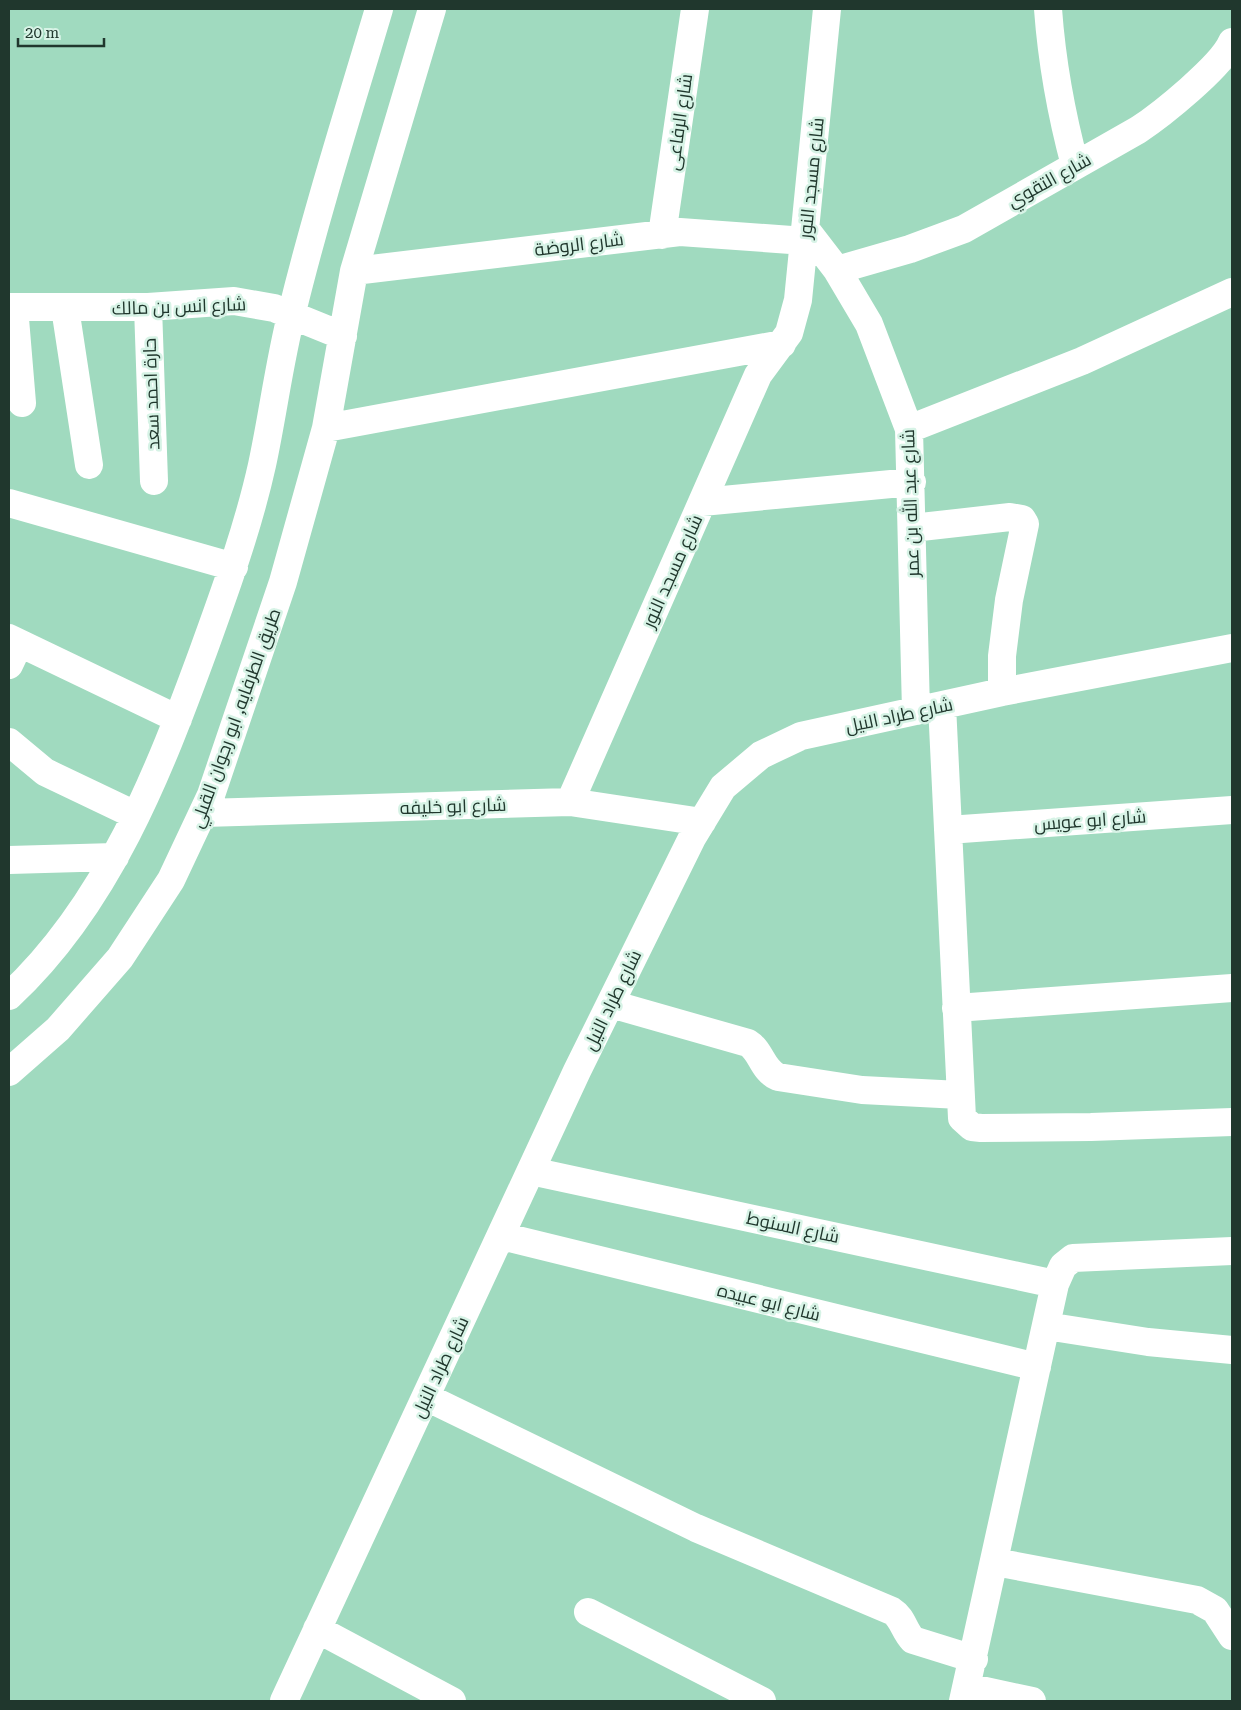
<svg xmlns="http://www.w3.org/2000/svg" width="1241" height="1710" viewBox="0 0 1241 1710" font-family="'Roboto Serif',Cairo,serif">
	<style>
		.lines { fill: none; stroke-linecap: round; stroke-linejoin: round }
		.minor { stroke: #fff; stroke-width: 28 }
		.labels { text-anchor: middle; dominant-baseline: central; stroke-width: 5; stroke-linejoin: round; paint-order: stroke }
		.street-label { font-size: 18px; fill: #20372d; stroke: #d7f3e6 }
	</style>
	<rect width="100%" height="100%" fill="#a0dabf"/>
	<g class="lines">
		<path class="minor" d="M 1048,9 C 1052,63 1061,113 1075,165
			M 807,231 L 837,270 L 869,324 L 909,429 L 916,711
			M 662,235 L 695,9
			M 837,270 L 910,249 L 964,229 L 1138,130 C 1161,115 1222,66 1232,42
			M 354,271 L 680,232 L 805,241
			M 9,307 L 148,307 L 234,301 L 274,308 L 343,336
			M 14,307 L 22,403
			M 148,307 L 154,481
			M 65,308 L 89,465
			M 326,428 L 782,344
			M 909,429 L 1082,361 L 1232,292
			M 702,502 L 912,482
			M 9,503 L 234,567
			M 912,528 L 1010,517 L 1022,519 L 1025,524 L 1009,600 L 1002,656 L 1002,692
			M 9,638 L 178,719
			M 9,665 L 19,644
			M 942,705 L 962,1118 L 972,1127 L 981,1128 L 1091,1127 L 1232,1122
			M 9,742 L 45,772 L 135,815
			M 570,802 L 758,375 L 789,333 L 798,300 L 827,9
			M 203,813 L 570,802 L 702,822
			M 948,830 L 1232,810
			M 9,860 L 115,857
			M 9,996 C 108,904 159,772 204,649 C 226,588 248,528 262,465 C 273,414 279,363 292,312 C 317,210 349,110 379,9
			M 611,1004 L 748,1043 C 762,1052 762,1070 778,1077 L 862,1090 L 960,1095
			M 956,1008 L 1232,988
			M 9,1072 L 58,1029 L 120,958 L 171,880 L 211,795 L 283,582 L 326,428 L 354,271 L 432,9
			M 531,1171 L 1055,1284
			M 501,1236 L 1037,1367
			M 1046,1326 L 1148,1342 L 1232,1350
			M 426,1397 L 696,1528 L 892,1611 C 903,1618 904,1631 913,1640 L 974,1659
			M 995,1562 L 1197,1600 L 1215,1610 L 1232,1636
			M 588,1612 L 762,1701
			M 317,1629 L 452,1701
			M 967,1687 L 1032,1701
			M 284,1701 L 577,1071 L 692,838 L 723,787 L 761,755 L 801,736 L 1002,692 L 1232,648
			M 963,1701 L 1055,1284 L 1063,1266 L 1073,1258 L 1232,1251"/>
	</g>
	<g class="labels">
		<g class="street-label">
			<text transform="translate(679 122) rotate(-82)">شارع الرفاعى</text>
			<text transform="translate(811 178) rotate(-84)">شارع مسجد النور</text>
			<text transform="translate(1049 180) rotate(-29)">شارع التقوي</text>
			<text transform="translate(579 244) rotate(-7)">شارع الروضة</text>
			<text transform="translate(179 306) rotate(-2)">شارع انس بن مالك</text>
			<text transform="translate(151 394) rotate(-92)">حارة احمد سعد</text>
			<text transform="translate(910 503) rotate(-92)">شارع عبد الله بن عمر</text>
			<text transform="translate(672 571) rotate(-66)">شارع مسجد النور</text>
			<text transform="translate(899 715) rotate(-12)">شارع طراد النيل</text>
			<text transform="translate(235 718) rotate(-70)">طريق الطرفايه, ابو رجوان القبلي</text>
			<text transform="translate(453 806) rotate(-2)">شارع ابو خليفه</text>
			<text transform="translate(1090 820) rotate(-4)">شارع ابو عويس</text>
			<text transform="translate(612 1000) rotate(-64)">شارع طراد النيل</text>
			<text transform="translate(793 1227) rotate(12)">شارع السنوط</text>
			<text transform="translate(769 1302) rotate(14)">شارع ابو عبيده</text>
			<text transform="translate(440 1367) rotate(-65)">شارع طراد النيل</text>
		</g>
	</g>
	<rect width="1241" height="1710" fill="none" stroke="#20372d" stroke-width="20"/>
	<path d="M18 38v8h86v-8" fill="none" stroke="#20372d" stroke-width="2.5"/>
	<text x="25" y="38" font-size="15" fill="#20372d" stroke="#d7f3e6" stroke-width="4" paint-order="stroke">20 m</text>
</svg>
